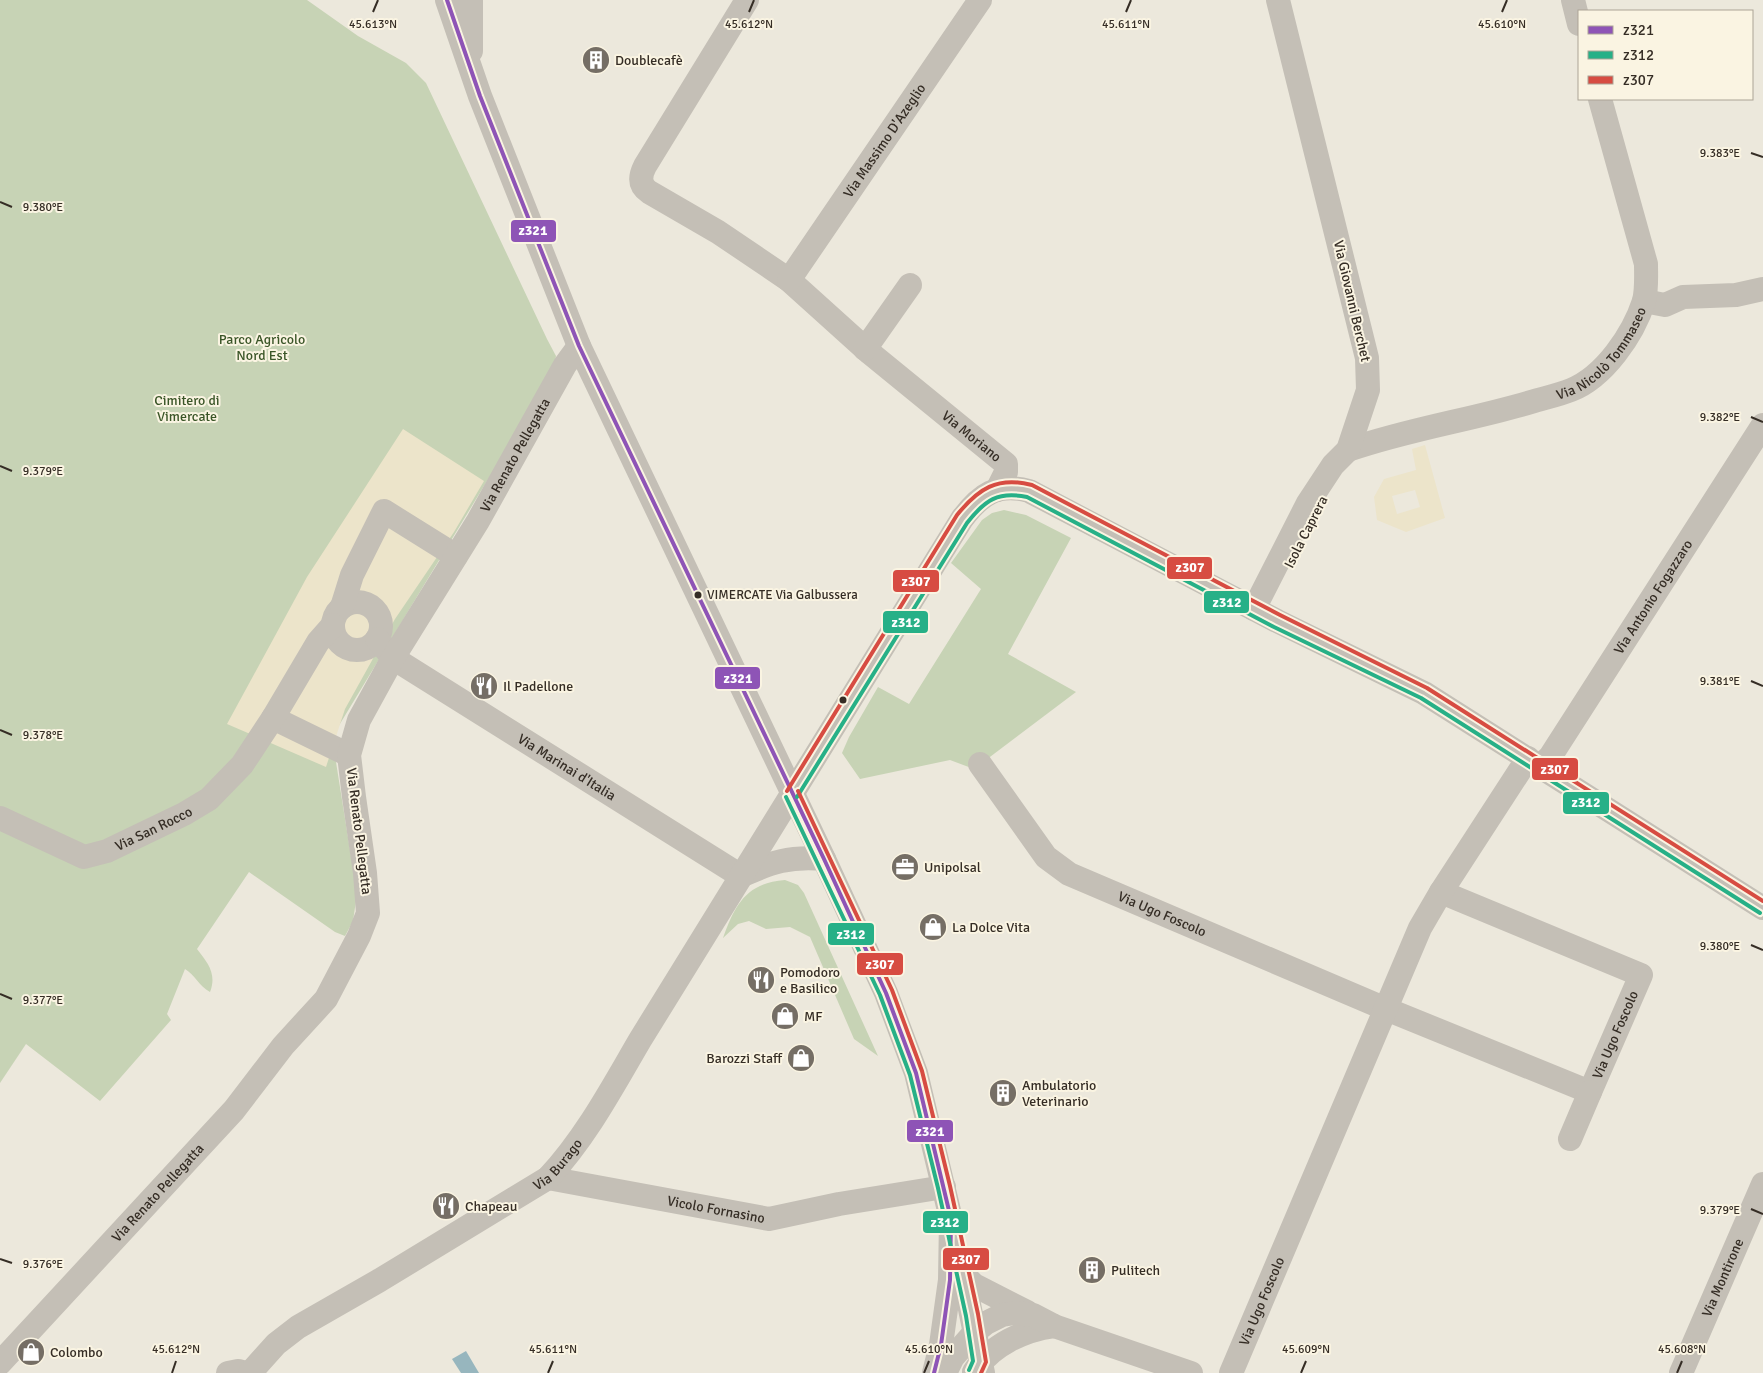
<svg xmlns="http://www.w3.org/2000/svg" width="1763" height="1373" viewBox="0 0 1763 1373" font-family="Signika,sans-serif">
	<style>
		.green { fill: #c7d3b5 }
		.plaza { fill: #ece4ca; fill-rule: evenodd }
		.water { fill: #97b6be }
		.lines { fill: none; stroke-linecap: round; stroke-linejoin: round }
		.minor { stroke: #c4bfb6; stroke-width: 24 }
		.bus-1-casing { stroke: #faf4e2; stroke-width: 8 }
		.bus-2-casing { stroke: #faf4e2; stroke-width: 8 }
		.bus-3-casing { stroke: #faf4e2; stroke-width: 8 }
		.bus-1 { stroke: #8e54b6; stroke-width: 4 }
		.bus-2 { stroke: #27b087; stroke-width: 4 }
		.bus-3 { stroke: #d74c42; stroke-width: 4 }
		.ticks { fill: none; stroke: #352d25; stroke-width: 2 }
		.bus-dot { fill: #352d25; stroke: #faf4e2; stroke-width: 2 }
		.labels { text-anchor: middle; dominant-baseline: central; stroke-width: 4; stroke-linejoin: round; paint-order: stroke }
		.bus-label { font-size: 13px; fill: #352d25; stroke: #faf4e2; text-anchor: start }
		.poi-label { font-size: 14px; fill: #352d25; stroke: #faf4e2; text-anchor: start }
		.street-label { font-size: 14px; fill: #352d25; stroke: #faf4e2 }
		.park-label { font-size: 14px; fill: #3a5527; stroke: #faf4e2 }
		.ticks-label { font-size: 12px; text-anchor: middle; fill: #352d25; stroke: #faf4e2; stroke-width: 4; stroke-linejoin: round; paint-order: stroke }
		.line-badge { stroke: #faf4e2; stroke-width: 2 }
		.badge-label { font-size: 14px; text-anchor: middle; font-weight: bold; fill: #fff }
	</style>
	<rect width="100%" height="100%" fill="#ece8dc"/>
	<path class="green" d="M 0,0 L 307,0 L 358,36 L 406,63 L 426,83 L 547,339 L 556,356 L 553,372 L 332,737 L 357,894 L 353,921 L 345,936 L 335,932 L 249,872 L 197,949 C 208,963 217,974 210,992 C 199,986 195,975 185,969 L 167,1014 L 171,1020 L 100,1101 L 26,1044 L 0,1083 Z
		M 1004,510 L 1026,515 L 1071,538 L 1008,654 L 1076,692 L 974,769 L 950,760 L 860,779 L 842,753 L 849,737 L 878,687 L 909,704 L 981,589 L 951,563 L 982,520 L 992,513 Z
		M 785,880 L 798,885 L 804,893 L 878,1056 L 854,1039 L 810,937 L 790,927 L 766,929 L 749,921 L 738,924 L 723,938 C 735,905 746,883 785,880 Z"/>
	<path class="plaza" d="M 403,429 L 484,481 L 454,532 L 395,619 L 345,709 L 326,767 L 227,724 L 307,577 Z
		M 1425,445 L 1445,518 L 1406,532 L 1377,520 L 1374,497 L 1384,479 L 1416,470 L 1412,449 ZM 1415,490 L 1420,507 L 1397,514 L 1392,496 Z"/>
	<path class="water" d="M 466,1351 L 479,1373 L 461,1373 L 452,1359 Z"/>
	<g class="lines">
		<g class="minor">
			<path d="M 447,0 L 480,96 L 579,346 L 824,859 L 886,993 L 916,1073 L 951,1219 L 950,1280 L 941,1345 L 934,1373"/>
			<path id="s1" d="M 747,0 L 645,166 C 640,176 639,185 649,192 L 718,232 L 789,280 L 870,353 L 1006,464 L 1006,472 L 997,490"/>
			<path d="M 1573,0 L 1579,24"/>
			<path d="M 471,51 L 471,0"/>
			<path id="s2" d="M 789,280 L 980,0"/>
			<path d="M 1644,301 L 1665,305 L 1683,297 L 1736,295 L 1763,289"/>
			<path d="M 865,349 L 910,285"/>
			<path id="s3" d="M 1348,450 C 1408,429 1471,420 1531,402 C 1544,398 1559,395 1571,390 C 1604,377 1633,335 1644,301 C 1647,289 1646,276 1646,264 L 1600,99"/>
			<circle cx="357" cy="626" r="24"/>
			<path d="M 342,607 L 352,575 L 384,511 L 456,556"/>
			<path d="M 1254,609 L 1308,503 L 1333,465 L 1348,450 L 1368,390 L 1367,358 L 1278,0"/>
			<path id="s4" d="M 377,639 L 393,658 L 741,876"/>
			<path d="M 273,718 L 349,755"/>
			<path id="s5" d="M 980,764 L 1046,857 L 1069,874 L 1386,1009 L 1590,1092 L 1641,975 L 1441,892"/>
			<path id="s6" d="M 1540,766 L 1550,757 L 1763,425"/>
			<path id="s7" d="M 0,818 L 84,857 L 107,851 L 184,814 L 209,799 L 242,765 L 273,718 L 318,642 L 333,625"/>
			<path d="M 741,876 C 771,862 790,856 824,859"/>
			<path d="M 1570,1139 L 1590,1092"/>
			<path id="s8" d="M 548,1178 L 769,1219 L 839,1204 L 944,1187"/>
			<path d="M 959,1255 L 983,1373"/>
			<path d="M 963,1274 L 974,1285 L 1027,1312"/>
			<path id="s9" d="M 0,1363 L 234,1110 L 283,1046 L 326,999 L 359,936 L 368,913 L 365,873 L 354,797 L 349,755 L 359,720 L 393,658 L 478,521 L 565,365 L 579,346"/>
			<path d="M 974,1372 C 991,1345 1024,1330 1054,1326"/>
			<path d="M 228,1373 L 238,1371 L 246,1373"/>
			<path id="s10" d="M 250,1373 L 276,1344 L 298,1327 L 380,1280 L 548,1178 C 586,1137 612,1088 640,1040 L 962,519 C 980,495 997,482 1029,491 L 1277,621 L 1424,693 L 1763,908"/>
			<path d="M 945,1373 L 953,1357 L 975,1332 L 986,1323 L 1002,1315 L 1015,1313 L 1033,1315 L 1054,1326 L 1191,1373"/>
			<path id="s11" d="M 1231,1373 L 1420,928 L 1441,892 L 1528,758"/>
			<path id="s12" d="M 1681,1373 L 1763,1184"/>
		</g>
		<defs>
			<path id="bus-1" d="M 447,0 L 480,96 L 579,346 L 824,859 L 886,993 L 916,1073 L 951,1219 L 950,1280 L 941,1345 L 934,1373"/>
			<path id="bus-2" d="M 786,797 L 880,995 L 910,1075 L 938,1188 L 966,1316 L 973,1361 L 969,1370
				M 797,797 L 967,523 C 985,500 998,491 1027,497 L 1274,627 L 1421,698 L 1760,913"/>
			<path id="bus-3" d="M 787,791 L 957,515 C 978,489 997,476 1032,485 L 1280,615 L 1427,688 L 1763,901
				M 798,791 L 892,990 L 922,1071 L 950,1186 L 978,1314 L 986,1362 L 981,1373"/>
		</defs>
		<use href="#bus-1" class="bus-1-casing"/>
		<use href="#bus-2" class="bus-2-casing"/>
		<use href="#bus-3" class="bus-3-casing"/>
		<use href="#bus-1" class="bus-1"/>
		<use href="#bus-2" class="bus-2"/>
		<use href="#bus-3" class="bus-3"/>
	</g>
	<path class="ticks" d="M 373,12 L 378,0M 749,12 L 754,0M 1126,12 L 1131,0M 1502,12 L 1507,0M 1751,153 L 1763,157M 0,202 L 12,207M 1751,417 L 1763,422M 0,466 L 12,471M 1751,681 L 1763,686M 0,730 L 12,735M 1751,945 L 1763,950M 0,994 L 12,999M 1751,1209 L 1763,1214M 0,1259 L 12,1263M 172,1373 L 176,1361M 548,1373 L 553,1361M 924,1373 L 929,1361M 1301,1373 L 1306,1361M 1677,1373 L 1682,1361"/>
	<defs>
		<symbol id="building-disc" viewBox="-11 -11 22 22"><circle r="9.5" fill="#756e65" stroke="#faf4e2"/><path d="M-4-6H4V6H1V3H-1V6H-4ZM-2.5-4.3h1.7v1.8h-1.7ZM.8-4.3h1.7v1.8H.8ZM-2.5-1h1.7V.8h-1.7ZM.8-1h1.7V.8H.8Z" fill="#fff"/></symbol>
		<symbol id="restaurant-disc" viewBox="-11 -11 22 22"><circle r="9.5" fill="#756e65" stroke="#faf4e2"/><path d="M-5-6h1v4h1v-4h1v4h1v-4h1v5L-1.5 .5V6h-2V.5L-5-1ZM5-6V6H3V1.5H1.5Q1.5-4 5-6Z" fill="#fff"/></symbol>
		<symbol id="office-disc" viewBox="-11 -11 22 22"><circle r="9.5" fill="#756e65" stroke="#faf4e2"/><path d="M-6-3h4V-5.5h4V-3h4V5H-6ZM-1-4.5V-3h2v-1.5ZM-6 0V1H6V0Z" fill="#fff"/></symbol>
		<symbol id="shop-disc" viewBox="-11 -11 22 22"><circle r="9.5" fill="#756e65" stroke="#faf4e2"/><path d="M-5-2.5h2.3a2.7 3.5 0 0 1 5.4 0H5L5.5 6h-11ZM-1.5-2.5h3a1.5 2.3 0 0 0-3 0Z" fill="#fff"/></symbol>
	</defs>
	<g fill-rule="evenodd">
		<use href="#building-disc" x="580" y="44" width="32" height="32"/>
		<use href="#restaurant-disc" x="468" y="670" width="32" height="32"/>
		<use href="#office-disc" x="889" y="851" width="32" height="32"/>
		<use href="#shop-disc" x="917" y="911" width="32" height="32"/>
		<use href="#restaurant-disc" x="745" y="964" width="32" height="32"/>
		<use href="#shop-disc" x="769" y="1000" width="32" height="32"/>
		<use href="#shop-disc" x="785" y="1042" width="32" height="32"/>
		<use href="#building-disc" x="987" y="1077" width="32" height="32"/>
		<use href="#restaurant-disc" x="430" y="1190" width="32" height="32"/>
		<use href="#building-disc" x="1076" y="1254" width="32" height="32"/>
		<use href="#shop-disc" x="15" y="1336" width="32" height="32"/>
	</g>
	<g class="bus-dot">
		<circle cx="698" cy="595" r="4.5"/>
		<circle cx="843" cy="700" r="4.5"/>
	</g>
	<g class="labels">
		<g class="bus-label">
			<text x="707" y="595">VIMERCATE Via Galbussera</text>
		</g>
		<g class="poi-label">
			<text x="615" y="60">Doublecafè</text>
			<text x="503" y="686">Il Padellone</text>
			<text x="924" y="867">Unipolsal</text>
			<text x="952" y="927">La Dolce Vita</text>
			<text x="780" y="972">Pomodoro<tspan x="780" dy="16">e Basilico</tspan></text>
			<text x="804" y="1016">MF</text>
			<text x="782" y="1058" text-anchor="end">Barozzi Staff</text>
			<text x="1022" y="1085">Ambulatorio<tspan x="1022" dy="16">Veterinario</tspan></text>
			<text x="465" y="1206">Chapeau</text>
			<text x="1111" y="1270">Pulitech</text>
			<text x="50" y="1352">Colombo</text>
		</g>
		<g class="street-label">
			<text stroke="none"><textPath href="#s2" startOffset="169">Via Massimo D'Azeglio</textPath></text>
			<text transform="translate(1352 301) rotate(77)">Via Giovanni Berchet</text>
			<text stroke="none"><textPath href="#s3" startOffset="279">Via Nicolò Tommaseo</textPath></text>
			<text stroke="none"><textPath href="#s1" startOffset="630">Via Moriano</textPath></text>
			<text stroke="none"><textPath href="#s9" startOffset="1088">Via Renato Pellegatta</textPath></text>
			<text transform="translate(1306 532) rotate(-63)">Isola Caprera</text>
			<text stroke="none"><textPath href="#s6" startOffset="204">Via Antonio Fogazzaro</textPath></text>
			<text stroke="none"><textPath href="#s4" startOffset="230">Via Marinai d'Italia</textPath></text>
			<text stroke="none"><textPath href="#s7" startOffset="168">Via San Rocco</textPath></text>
			<text transform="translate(359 831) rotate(83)">Via Renato Pellegatta</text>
			<text stroke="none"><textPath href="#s5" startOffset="244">Via Ugo Foscolo</textPath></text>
			<text stroke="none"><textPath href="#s5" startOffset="770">Via Ugo Foscolo</textPath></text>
			<text stroke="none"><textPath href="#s10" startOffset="374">Via Burago</textPath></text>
			<text stroke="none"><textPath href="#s9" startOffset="232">Via Renato Pellegatta</textPath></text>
			<text stroke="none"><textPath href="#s8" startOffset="171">Vicolo Fornasino</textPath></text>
			<text stroke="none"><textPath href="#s12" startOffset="104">Via Montirone</textPath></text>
			<text stroke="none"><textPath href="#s11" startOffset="78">Via Ugo Foscolo</textPath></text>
		</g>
		<g class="park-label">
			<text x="262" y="339">Parco Agricolo<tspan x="262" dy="16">Nord Est</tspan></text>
			<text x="187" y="400">Cimitero di<tspan x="187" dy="16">Vimercate</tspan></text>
		</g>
	</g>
	<g class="ticks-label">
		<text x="373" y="28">45.613°N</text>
		<text x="749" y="28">45.612°N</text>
		<text x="1126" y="28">45.611°N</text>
		<text x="1502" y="28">45.610°N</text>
		<text x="1720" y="157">9.383°E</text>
		<text x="43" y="211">9.380°E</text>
		<text x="1720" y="421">9.382°E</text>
		<text x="43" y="475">9.379°E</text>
		<text x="1720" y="685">9.381°E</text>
		<text x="43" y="739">9.378°E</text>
		<text x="1720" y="950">9.380°E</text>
		<text x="43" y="1004">9.377°E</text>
		<text x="1720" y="1214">9.379°E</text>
		<text x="43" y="1268">9.376°E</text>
		<text x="176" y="1353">45.612°N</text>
		<text x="553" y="1353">45.611°N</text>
		<text x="929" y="1353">45.610°N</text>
		<text x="1306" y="1353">45.609°N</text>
		<text x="1682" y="1353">45.608°N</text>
	</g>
	<g class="line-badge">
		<rect x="510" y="219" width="47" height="24" rx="5" fill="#8e54b6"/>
		<rect x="1166" y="556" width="47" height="24" rx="5" fill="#d74c42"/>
		<rect x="892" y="569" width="48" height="24" rx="5" fill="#d74c42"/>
		<rect x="1203" y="590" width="47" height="24" rx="5" fill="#27b087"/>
		<rect x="882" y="610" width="47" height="24" rx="5" fill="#27b087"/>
		<rect x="714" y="666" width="47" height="24" rx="5" fill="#8e54b6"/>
		<rect x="1531" y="757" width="48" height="24" rx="5" fill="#d74c42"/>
		<rect x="1562" y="791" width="48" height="24" rx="5" fill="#27b087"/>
		<rect x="827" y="922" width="48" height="24" rx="5" fill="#27b087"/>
		<rect x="856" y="952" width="48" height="24" rx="5" fill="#d74c42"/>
		<rect x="906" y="1119" width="48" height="24" rx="5" fill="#8e54b6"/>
		<rect x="922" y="1210" width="47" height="24" rx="5" fill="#27b087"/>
		<rect x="942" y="1247" width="48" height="24" rx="5" fill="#d74c42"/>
	</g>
	<g class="badge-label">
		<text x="533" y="235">z321</text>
		<text x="1190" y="572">z307</text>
		<text x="916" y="586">z307</text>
		<text x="1227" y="607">z312</text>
		<text x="906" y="627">z312</text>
		<text x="738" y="683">z321</text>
		<text x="1555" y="774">z307</text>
		<text x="1586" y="807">z312</text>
		<text x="851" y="939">z312</text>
		<text x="880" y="969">z307</text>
		<text x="930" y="1136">z321</text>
		<text x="945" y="1227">z312</text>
		<text x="966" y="1264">z307</text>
	</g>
	<rect x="1578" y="10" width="175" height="90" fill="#faf4e2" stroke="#aba496"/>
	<rect x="1588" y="26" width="25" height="8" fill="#8e54b6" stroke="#aba496"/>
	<text x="1623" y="35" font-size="15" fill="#352d25">z321</text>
	<rect x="1588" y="51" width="25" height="8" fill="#27b087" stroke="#aba496"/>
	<text x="1623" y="60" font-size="15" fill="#352d25">z312</text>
	<rect x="1588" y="76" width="25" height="8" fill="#d74c42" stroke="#aba496"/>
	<text x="1623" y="85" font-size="15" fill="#352d25">z307</text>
</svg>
